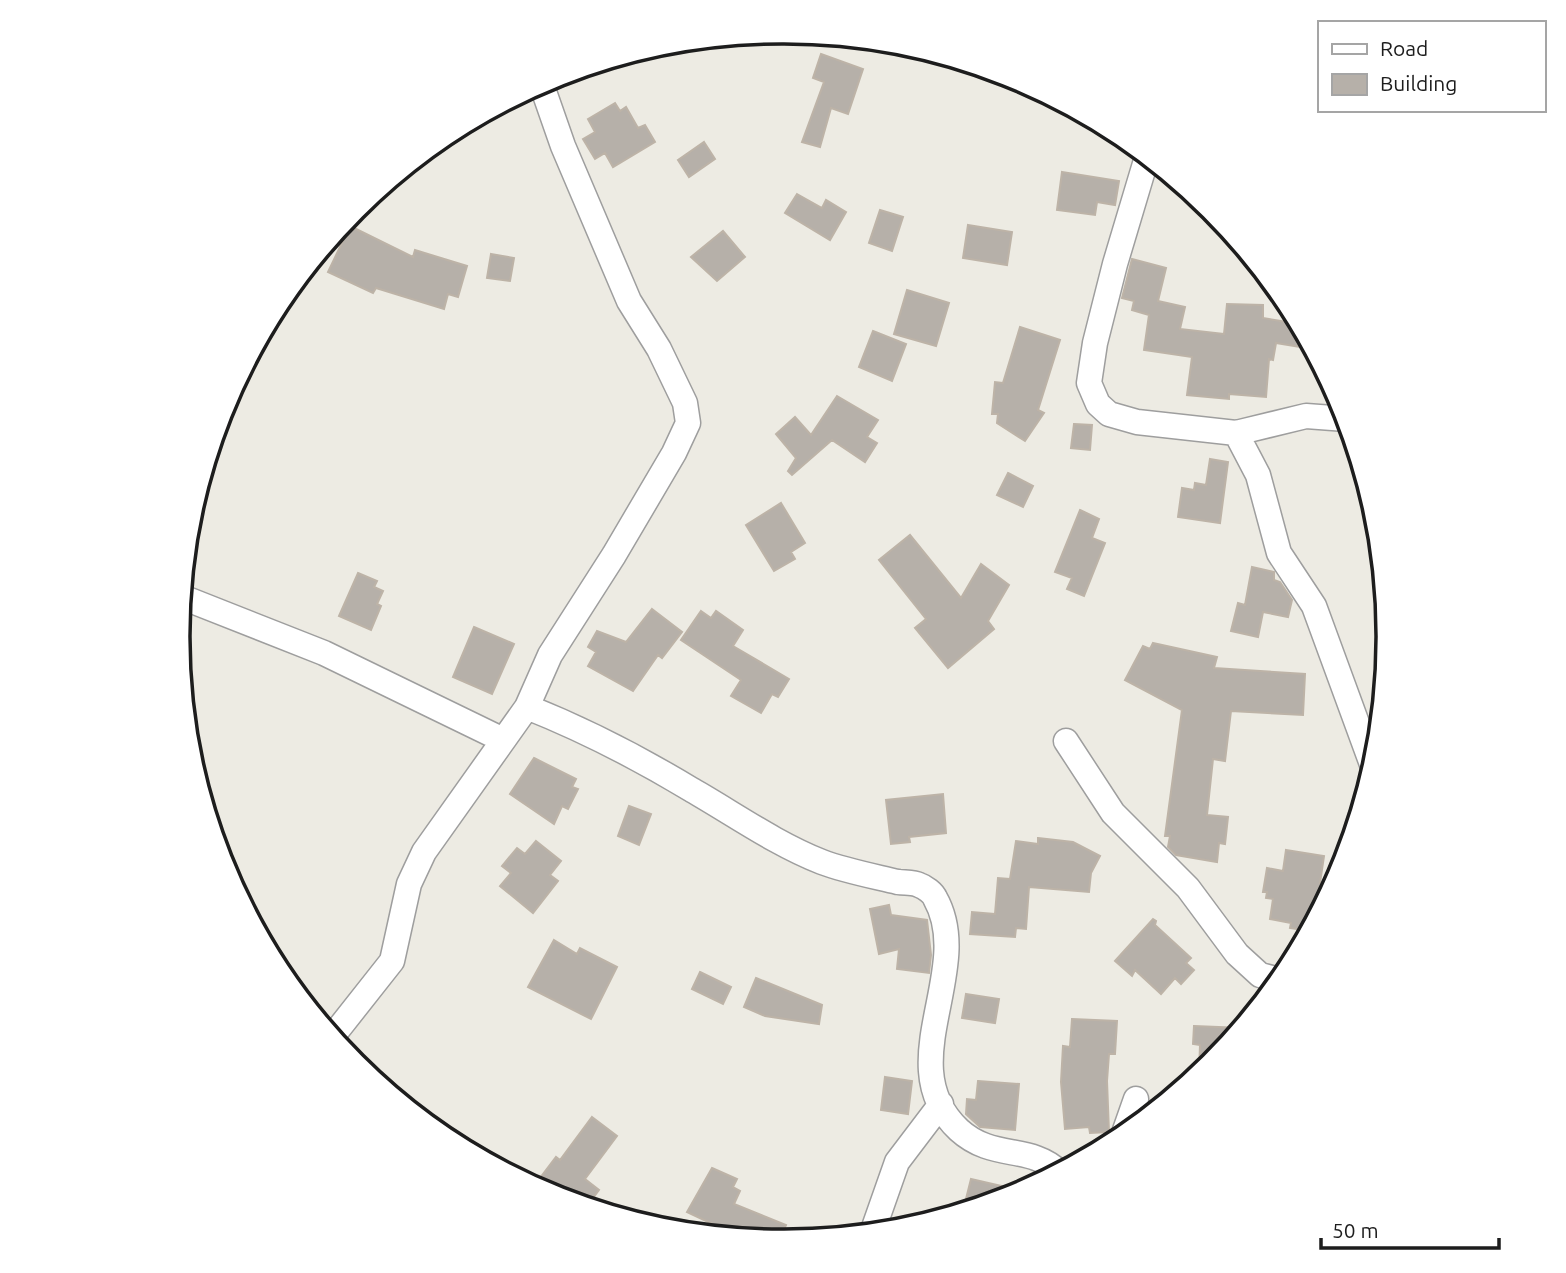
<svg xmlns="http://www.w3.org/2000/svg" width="1566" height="1273" viewBox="0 0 1566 1273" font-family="Ubuntu,sans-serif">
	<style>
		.building { fill: #b6b0a9; stroke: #bdb3a7; stroke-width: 2 }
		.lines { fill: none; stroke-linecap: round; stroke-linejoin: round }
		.minor-casing { stroke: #9e9e9e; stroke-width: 27 }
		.minor { stroke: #fff; stroke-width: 24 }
		.rim { fill: none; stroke: #1d1d1d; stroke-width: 3.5 }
	</style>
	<rect width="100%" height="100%" fill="#edebe3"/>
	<path class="building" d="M 821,54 L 863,69 L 848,114 L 831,108 L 820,147 L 802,142 L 824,82 L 813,78 Z
		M 615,103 L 620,111 L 626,107 L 638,128 L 645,125 L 655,142 L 613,167 L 605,153 L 595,159 L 583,139 L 595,132 L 588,119 Z
		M 704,142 L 715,159 L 689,177 L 678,160 Z
		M 1062,172 L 1119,181 L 1115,205 L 1097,202 L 1095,215 L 1057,210 Z
		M 797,194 L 822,208 L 826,200 L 846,212 L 830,240 L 785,213 Z
		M 880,210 L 903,217 L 892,251 L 869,243 Z
		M 968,225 L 1012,232 L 1007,265 L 963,258 Z
		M 350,226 L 413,257 L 415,250 L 467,266 L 458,297 L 448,294 L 444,309 L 376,288 L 373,293 L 328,272 Z
		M 723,231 L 745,257 L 717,281 L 691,257 Z
		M 491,254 L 514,258 L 510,281 L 487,278 Z
		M 1132,259 L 1166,268 L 1158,301 L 1185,307 L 1180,329 L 1224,334 L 1227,304 L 1263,305 L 1263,318 L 1299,324 L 1312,349 L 1276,343 L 1273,360 L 1269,359 L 1266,397 L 1229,394 L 1229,399 L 1187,395 L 1192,357 L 1144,350 L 1149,315 L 1132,310 L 1134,301 L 1122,298 Z
		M 907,290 L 949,303 L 936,346 L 894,334 Z
		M 1020,327 L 1060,340 L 1038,410 L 1044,413 L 1025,441 L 997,423 L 998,414 L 992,414 L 995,382 L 1003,383 Z
		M 873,331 L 906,344 L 892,381 L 859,367 Z
		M 837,396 L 878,420 L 867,437 L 877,443 L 865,462 L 832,440 L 792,475 L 788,471 L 796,458 L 776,434 L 795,417 L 811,435 Z
		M 1074,424 L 1092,425 L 1090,450 L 1071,448 Z
		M 1210,459 L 1228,462 L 1220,523 L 1178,517 L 1182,488 L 1194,490 L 1195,483 L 1206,485 Z
		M 1008,473 L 1033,486 L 1023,507 L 997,495 Z
		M 781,503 L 805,543 L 791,552 L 795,559 L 774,571 L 746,525 Z
		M 1080,510 L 1099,519 L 1092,538 L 1105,543 L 1084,596 L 1067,589 L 1072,578 L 1055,572 Z
		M 910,535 L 961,598 L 981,564 L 1009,585 L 988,621 L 994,629 L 948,668 L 915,628 L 926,619 L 879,560 Z
		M 1252,567 L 1274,572 L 1274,580 L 1280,582 L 1292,600 L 1288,617 L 1263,612 L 1258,637 L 1231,631 L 1238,603 L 1245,605 Z
		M 358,573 L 377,581 L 374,587 L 383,591 L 377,604 L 381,606 L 371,630 L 339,616 Z
		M 652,609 L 682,632 L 662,658 L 658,655 L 633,691 L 588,666 L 596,652 L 588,647 L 597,631 L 626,642 Z
		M 701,611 L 711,618 L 716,611 L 743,630 L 733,646 L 789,679 L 778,697 L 772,694 L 761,713 L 731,696 L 741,680 L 681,640 Z
		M 474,627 L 514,644 L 492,694 L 453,677 Z
		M 1153,643 L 1217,657 L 1214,668 L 1305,674 L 1303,715 L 1231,711 L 1225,761 L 1213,759 L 1207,815 L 1228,817 L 1225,844 L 1219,843 L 1217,862 L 1176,855 L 1168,847 L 1170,836 L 1165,836 L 1182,710 L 1125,680 L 1143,646 L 1150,649 Z
		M 534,758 L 576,779 L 572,787 L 578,789 L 568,809 L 562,806 L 554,824 L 510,794 Z
		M 943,794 L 946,833 L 909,837 L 910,842 L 891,844 L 886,800 Z
		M 629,806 L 651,814 L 639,845 L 618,836 Z
		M 1038,838 L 1073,842 L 1100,856 L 1091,873 L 1089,892 L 1029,887 L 1026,929 L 1016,928 L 1015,937 L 970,934 L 972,912 L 995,914 L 998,878 L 1010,879 L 1016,841 L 1038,844 Z
		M 536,841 L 561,861 L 550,875 L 558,881 L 533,913 L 500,886 L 511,873 L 502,866 L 517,848 L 525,854 Z
		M 1286,850 L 1324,856 L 1320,883 L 1333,886 L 1308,931 L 1290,928 L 1291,923 L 1270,919 L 1273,899 L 1266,898 L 1267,892 L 1263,892 L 1267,868 L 1283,871 Z
		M 889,905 L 891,915 L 927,920 L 931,955 L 929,973 L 897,969 L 899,949 L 879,954 L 870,909 Z
		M 1153,919 L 1156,921 L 1155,925 L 1191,958 L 1186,963 L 1194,970 L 1181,984 L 1175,978 L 1161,994 L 1135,970 L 1132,976 L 1115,961 Z
		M 554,940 L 577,954 L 580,948 L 617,967 L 591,1019 L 528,987 Z
		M 700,972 L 731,987 L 723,1004 L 692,989 Z
		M 756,978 L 822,1005 L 819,1024 L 765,1016 L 744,1007 Z
		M 966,994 L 999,999 L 995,1023 L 962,1018 Z
		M 1072,1019 L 1117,1021 L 1115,1054 L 1109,1054 L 1107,1081 L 1109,1132 L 1090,1133 L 1089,1127 L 1065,1129 L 1061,1082 L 1063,1046 L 1070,1047 Z
		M 1194,1026 L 1241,1028 L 1199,1074 L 1200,1045 L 1193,1044 Z
		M 885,1077 L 912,1081 L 908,1114 L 881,1110 Z
		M 978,1081 L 1019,1084 L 1015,1130 L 980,1127 L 966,1114 L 967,1099 L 976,1100 Z
		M 592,1117 L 617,1136 L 585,1179 L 599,1190 L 587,1206 L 551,1195 L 534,1186 L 556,1157 L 560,1160 Z
		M 712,1168 L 737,1179 L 733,1187 L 740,1191 L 734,1204 L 786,1225 L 779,1241 L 740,1237 L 687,1212 Z
		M 971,1179 L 1023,1191 L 963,1211 Z"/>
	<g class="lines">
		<defs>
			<path id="minor" d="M 1147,157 L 1115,264 L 1095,343 L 1089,383 L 1098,404 L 1109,414 L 1137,422 L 1236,433 L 1306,416 L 1346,419
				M 1236,433 L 1258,475 L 1279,553 L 1314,606 L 1373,767
				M 182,597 L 324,653 L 501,739
				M 527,707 C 585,730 639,758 692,790 C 734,814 776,844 822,862 C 846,871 873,876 898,882 C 905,883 913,882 919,885 C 925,887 933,893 935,898 C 976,970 889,1065 959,1130 C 993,1161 1030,1144 1059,1172
				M 1066,741 L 1113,813 L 1188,888 L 1237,954 L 1260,975 L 1280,980
				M 332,1037 L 392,961 L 409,884 L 424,852 L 527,707 L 550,655 L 614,555 L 674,453 L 688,423 L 685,403 L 659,349 L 629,301 L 563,146 L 541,83
				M 1123,1136 L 1136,1099
				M 872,1233 L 897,1162 L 941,1104"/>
		</defs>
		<use href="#minor" class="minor-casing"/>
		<use href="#minor" class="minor"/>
	</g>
	<path d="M0 0H1566V1273H0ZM782 44H784A592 592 0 0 1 1376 636V637A592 592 0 0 1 784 1229H782A592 592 0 0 1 190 637V636A592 592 0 0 1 782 44Z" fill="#fff" fill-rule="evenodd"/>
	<path class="rim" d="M782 44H784A592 592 0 0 1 1376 636V637A592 592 0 0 1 784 1229H782A592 592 0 0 1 190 637V636A592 592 0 0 1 782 44Z"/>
	<rect x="1318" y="21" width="228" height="91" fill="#ffffff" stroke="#a5a5a5" stroke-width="2"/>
	<rect x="1332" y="44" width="35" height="10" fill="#ffffff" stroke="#a5a5a5" stroke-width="2"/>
	<text x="1380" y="56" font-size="21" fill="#1d1d1d">Road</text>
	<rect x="1332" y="74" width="35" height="21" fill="#b6b0a9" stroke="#a5a5a5" stroke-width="2"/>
	<text x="1380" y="91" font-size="21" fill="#1d1d1d">Building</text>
	<path d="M1321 1238v10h178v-10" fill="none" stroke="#1d1d1d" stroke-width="3.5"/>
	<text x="1332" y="1238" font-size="21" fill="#1d1d1d" stroke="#ffffff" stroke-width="5" paint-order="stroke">50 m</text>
</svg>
